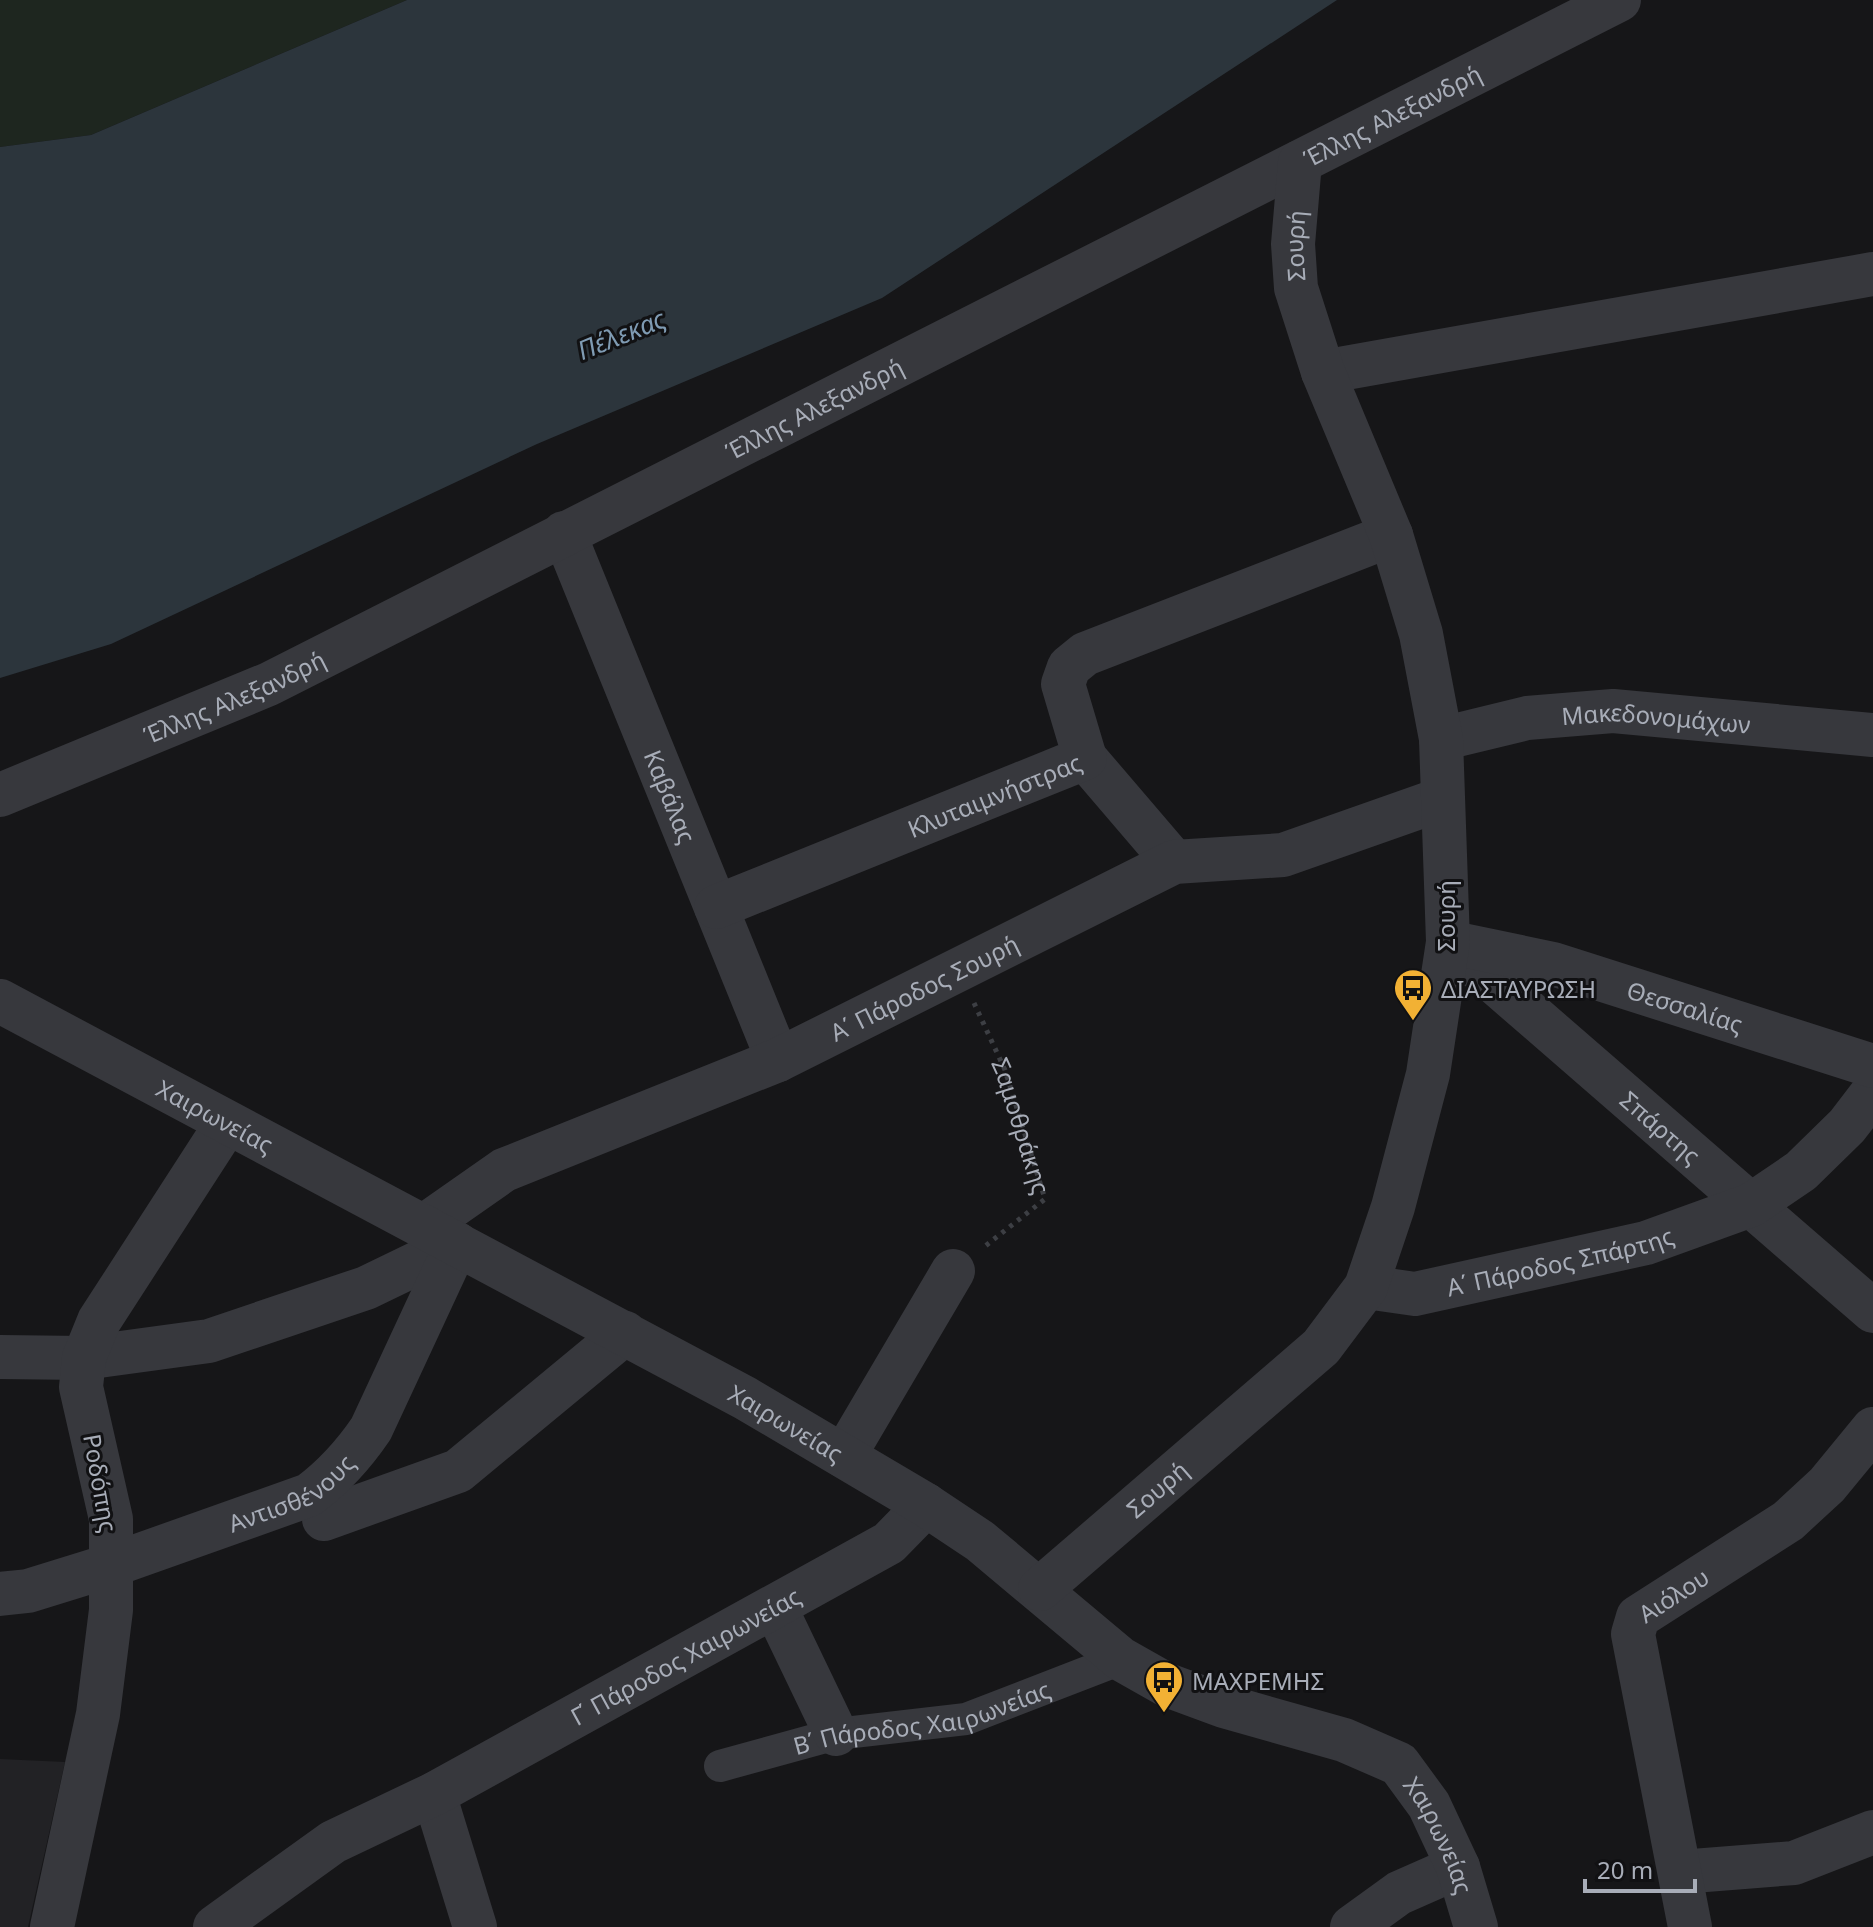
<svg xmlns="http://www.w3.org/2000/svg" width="1873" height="1927" viewBox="0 0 1873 1927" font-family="'Noto Sans',sans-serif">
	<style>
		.built { fill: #222225 }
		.green { fill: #1e261f }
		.water { fill: #2c353c }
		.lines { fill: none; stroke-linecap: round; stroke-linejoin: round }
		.path { stroke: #3d3f44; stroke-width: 5; stroke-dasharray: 4 6; stroke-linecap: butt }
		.pedestrian { stroke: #37383d; stroke-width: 32 }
		.minor { stroke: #37383d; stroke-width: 44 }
		.tertiary { stroke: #37383d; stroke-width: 44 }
		.labels { text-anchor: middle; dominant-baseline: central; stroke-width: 6; stroke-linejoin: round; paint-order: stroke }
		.street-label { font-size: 24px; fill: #a8adb8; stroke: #111113 }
		.poi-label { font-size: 24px; fill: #a8adb8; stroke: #111113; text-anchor: start }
		.water-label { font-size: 26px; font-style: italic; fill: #7f9bb3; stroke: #111113 }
	</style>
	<rect width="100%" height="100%" fill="#161618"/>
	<path class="built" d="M 0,1759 L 65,1762 L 28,1927 L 0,1927 Z"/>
	<path class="green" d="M 0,0 L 407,0 L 91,135 L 0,147 Z"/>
	<path class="water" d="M 407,0 L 1337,0 L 882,298 L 537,444 L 111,644 L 0,678 L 0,147 L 91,135 Z"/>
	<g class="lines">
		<path class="path" id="s1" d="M 974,1003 L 1005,1070 L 1045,1199 L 984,1247"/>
		<path class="pedestrian" id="s2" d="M 720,1766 L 836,1734 L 966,1719 L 1121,1659"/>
		<g class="minor">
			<path d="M 1323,372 L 1873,274"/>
			<path id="s3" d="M 564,533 L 778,1060"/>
			<path d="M 1085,758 L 1174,862"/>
			<path id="s4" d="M 716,907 L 1085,758 L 1063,684 L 1069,667 L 1085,654 L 1391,535"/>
			<path id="s5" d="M 1448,942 L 1873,1311"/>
			<path id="s6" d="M 424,1226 L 504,1170 L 778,1060 L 1174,862 L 1283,855 L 1442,799"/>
			<path id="s7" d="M 1366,1287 L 1415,1294 L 1646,1243 L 1751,1205 L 1801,1171 L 1847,1126 L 1873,1092"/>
			<path d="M 0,1357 L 84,1358 L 209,1341 L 366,1288 L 457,1244"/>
			<path d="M 844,1456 L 953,1271"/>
			<path d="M 324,1519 L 458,1471 L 625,1333"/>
			<path id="s8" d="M 0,1594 L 28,1591 L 112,1565 L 309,1495 C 333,1477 354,1454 371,1429 L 457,1244"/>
			<path d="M 775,1607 L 836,1734"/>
			<path d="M 434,1794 L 475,1927"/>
			<path d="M 1680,1872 L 1794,1863 L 1873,1832"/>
			<path d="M 52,1927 L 98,1714 L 111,1610 L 111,1519 L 81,1387 L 84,1358 L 99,1321 L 227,1123"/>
			<path id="s9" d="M 215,1927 L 333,1842 L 434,1794 L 889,1543 L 926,1505"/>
			<path d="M 1352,1927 L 1399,1893 L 1458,1867"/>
			<path id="s10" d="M 1690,1927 L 1633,1634 L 1638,1617 L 1788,1521 L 1827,1485 L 1873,1429"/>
		</g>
		<g class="tertiary">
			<path id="s11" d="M 1441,739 L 1527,718 L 1613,711 L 1873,735"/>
			<path id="s12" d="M 0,795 L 269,684 L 1619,0"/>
			<path id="s13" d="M 1448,942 L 1553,964 L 1873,1066"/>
			<path id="s14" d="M 0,1001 L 745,1398 L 926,1505 L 980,1541 L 1121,1659 L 1167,1685 L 1224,1706 L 1344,1740 L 1399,1764 L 1429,1805 L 1458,1867 L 1476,1927"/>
			<path id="s15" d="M 1040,1589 L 1321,1347 L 1366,1287 L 1393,1207 L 1428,1074 L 1448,942 L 1441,739 L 1421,634 L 1391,535 L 1323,372 L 1296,288 L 1293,244 L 1300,162"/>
		</g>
	</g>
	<defs>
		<symbol id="bus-pin" viewBox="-11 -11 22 30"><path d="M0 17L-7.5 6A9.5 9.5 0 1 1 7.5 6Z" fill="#f2b134" stroke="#111113"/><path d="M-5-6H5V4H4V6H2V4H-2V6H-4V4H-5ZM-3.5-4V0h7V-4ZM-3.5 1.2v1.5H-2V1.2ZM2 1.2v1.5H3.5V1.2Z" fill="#111"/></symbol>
	</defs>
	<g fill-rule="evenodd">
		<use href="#bus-pin" x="1391" y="966" width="44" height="60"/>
		<use href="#bus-pin" x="1142" y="1658" width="44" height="60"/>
	</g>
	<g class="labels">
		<g class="street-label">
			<text stroke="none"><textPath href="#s12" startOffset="1550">Έλλης Αλεξανδρή</textPath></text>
			<text stroke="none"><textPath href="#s15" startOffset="1522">Σουρή</textPath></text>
			<text stroke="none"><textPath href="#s12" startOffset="902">Έλλης Αλεξανδρή</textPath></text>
			<text stroke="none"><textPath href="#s12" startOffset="254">Έλλης Αλεξανδρή</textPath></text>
			<text stroke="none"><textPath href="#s11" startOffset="218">Μακεδονομάχων</textPath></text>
			<text stroke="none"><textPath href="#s4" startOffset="300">Κλυταιμνήστρας</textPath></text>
			<text stroke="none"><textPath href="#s3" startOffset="284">Καβάλας</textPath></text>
			<text transform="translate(1445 916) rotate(-90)">Σουρή</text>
			<text stroke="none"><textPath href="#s6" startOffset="556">Α΄ Πάροδος Σουρή</textPath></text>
			<text stroke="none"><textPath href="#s13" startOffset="246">Θεσσαλίας</textPath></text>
			<text stroke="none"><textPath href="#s14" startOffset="244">Χαιρωνείας</textPath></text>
			<text stroke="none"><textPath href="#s1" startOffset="132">Σαμοθράκης</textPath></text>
			<text stroke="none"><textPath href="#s5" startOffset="282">Σπάρτης</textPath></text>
			<text stroke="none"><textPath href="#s7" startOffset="198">Α΄ Πάροδος Σπάρτης</textPath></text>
			<text stroke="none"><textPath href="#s14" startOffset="892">Χαιρωνείας</textPath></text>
			<text transform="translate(101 1483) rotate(80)">Ροδόπης</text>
			<text stroke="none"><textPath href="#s8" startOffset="310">Αντισθένους</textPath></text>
			<text stroke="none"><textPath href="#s15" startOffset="154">Σουρή</textPath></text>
			<text stroke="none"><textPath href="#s10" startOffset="358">Αιόλου</textPath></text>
			<text stroke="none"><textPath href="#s9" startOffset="544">Γ΄ Πάροδος Χαιρωνείας</textPath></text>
			<text stroke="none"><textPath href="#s2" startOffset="208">Β΄ Πάροδος Χαιρωνείας</textPath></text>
			<text stroke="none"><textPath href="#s14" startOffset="1684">Χαιρωνείας</textPath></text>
		</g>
		<g class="poi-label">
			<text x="1441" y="988">ΔΙΑΣΤΑΥΡΩΣΗ</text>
			<text x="1192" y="1680">ΜΑΧΡΕΜΗΣ</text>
		</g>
		<g class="water-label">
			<text transform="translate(621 334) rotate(-22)">Πέλεκας</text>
		</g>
	</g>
	<path d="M1585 1879v12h110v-12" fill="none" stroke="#a8adb8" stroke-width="4"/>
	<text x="1597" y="1879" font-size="24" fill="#a8adb8" stroke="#111113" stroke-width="6" paint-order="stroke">20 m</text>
</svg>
